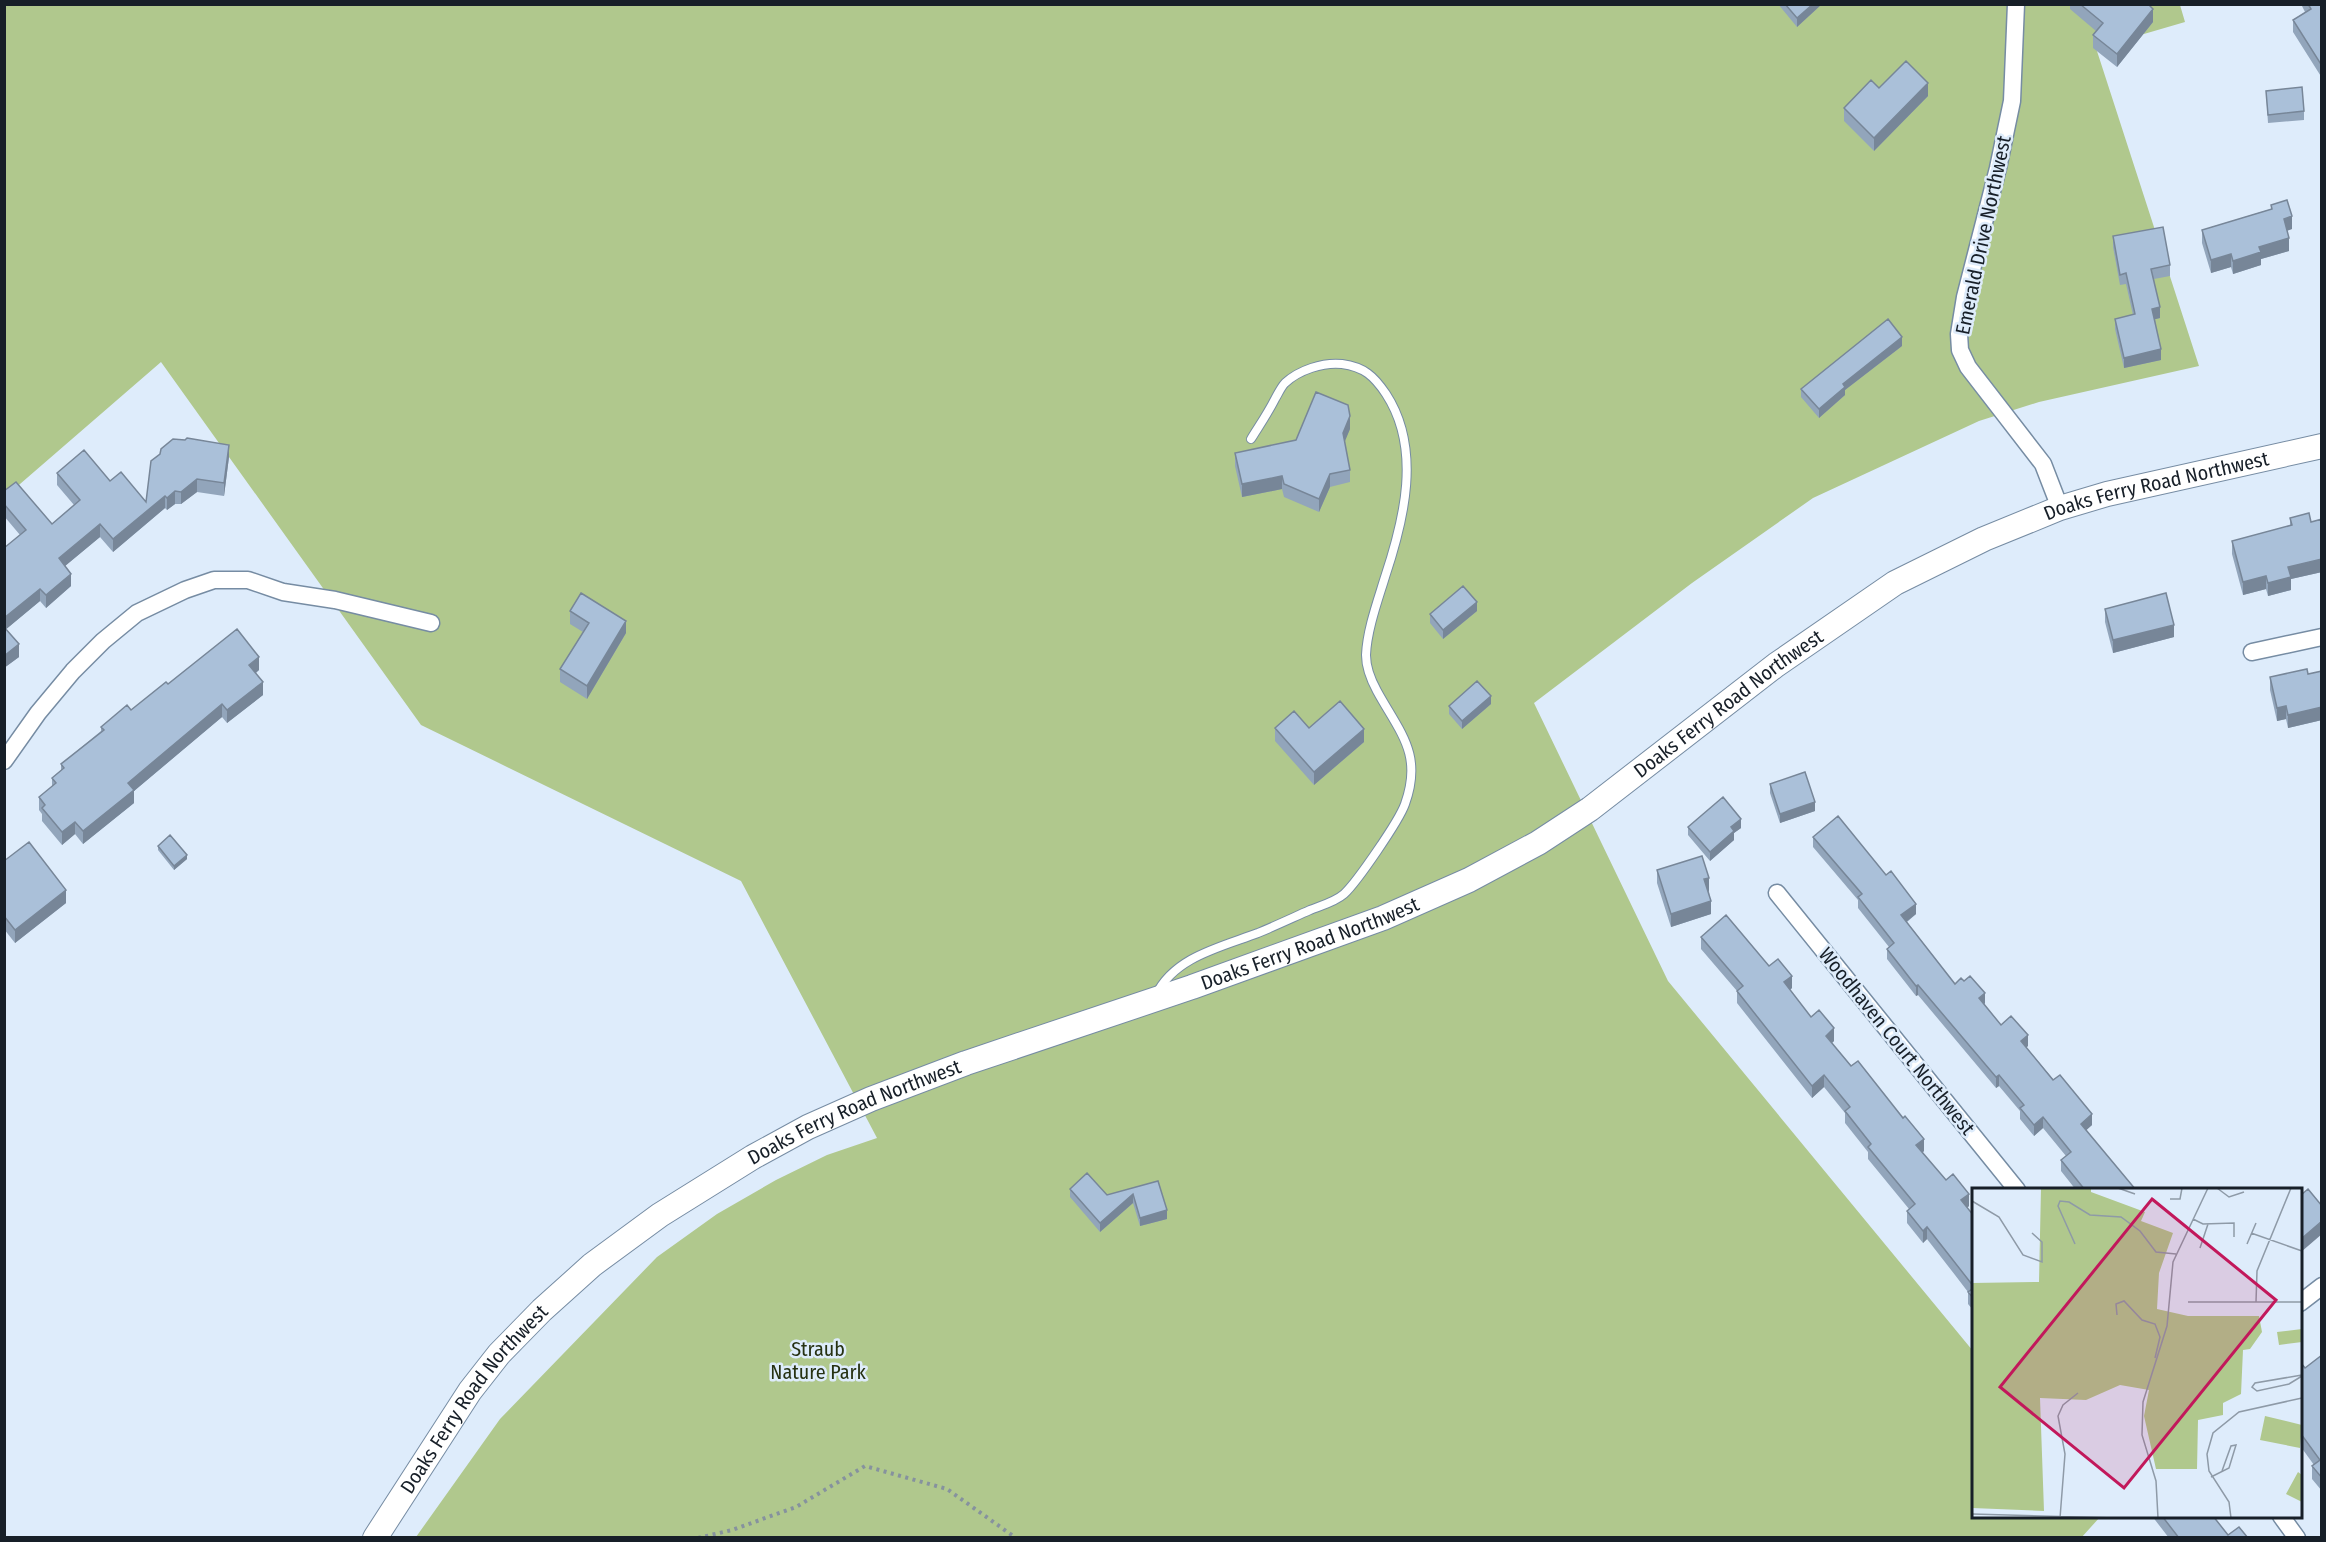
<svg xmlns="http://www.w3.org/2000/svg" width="2326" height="1542" viewBox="0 0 2326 1542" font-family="'Fira Sans Condensed',sans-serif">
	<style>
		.green { fill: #b0c88d }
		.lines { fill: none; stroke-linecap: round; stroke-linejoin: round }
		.service-casing { stroke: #768ca3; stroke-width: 10 }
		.minor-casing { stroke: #768ca3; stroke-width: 19 }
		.secondary-casing { stroke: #768ca3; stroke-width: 26 }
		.path { stroke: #86929e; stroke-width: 4; stroke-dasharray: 3 4.5; stroke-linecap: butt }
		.service { stroke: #fff; stroke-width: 8 }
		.minor { stroke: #fff; stroke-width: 16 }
		.secondary { stroke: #fff; stroke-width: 24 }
		.wall { fill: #92a5bb }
		.shaded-wall { fill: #778698 }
		.building { fill: #aac0d9; stroke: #778698; stroke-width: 1.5 }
		.labels { text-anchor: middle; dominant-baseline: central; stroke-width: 5; stroke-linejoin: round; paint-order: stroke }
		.street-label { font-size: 20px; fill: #171f28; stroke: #deecfb }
		.park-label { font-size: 20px; fill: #263112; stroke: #deecfb }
		.inset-road { fill: none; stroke: #8e9aa7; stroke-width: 1.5 }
		.view { fill: #c2185b; fill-opacity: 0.15; stroke: #c2185b; stroke-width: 3 }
		.inset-edge { fill: none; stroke: #171f28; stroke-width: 3 }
	</style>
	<rect width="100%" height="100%" fill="#deecfb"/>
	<path class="green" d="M 5,5 L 2180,5 L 2185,22 L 2096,48 L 2199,366 L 2039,402 L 1979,421 L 1813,498 L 1692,583 L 1534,703 L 1668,981 L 1973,1351 L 1974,1516 L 2100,1517 L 2081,1538 L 416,1537 L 500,1419 L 657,1257 L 717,1214 L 776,1180 L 827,1155 L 877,1138 L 741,881 L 421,725 L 161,362 L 5,497 Z"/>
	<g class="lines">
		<defs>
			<path id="service" d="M 1156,995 C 1174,957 1221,947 1258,933 C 1275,926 1292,918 1310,910 C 1320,906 1335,902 1344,894 C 1357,882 1399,821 1405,804 C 1423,754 1400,733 1377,691 C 1371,680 1366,667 1366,655 C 1367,630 1378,600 1385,577 C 1404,520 1422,449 1386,394 C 1374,376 1364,367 1342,364 C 1323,362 1299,370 1285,383 C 1281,387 1278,394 1275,399 C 1268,413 1259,426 1251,439"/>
			<path id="minor" d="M 2016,4 L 2012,101 L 1998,168 L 1965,297 L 1959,334 L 1960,350 L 1968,367 L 2043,464 L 2060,508
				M 2252,652 L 2322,637
				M 4,761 L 38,713 L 73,671 L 103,641 L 137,613 L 185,590 L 214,580 L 248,580 L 283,592 L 335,600 L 431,623
				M 1777,893 L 2017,1190
				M 2300,1303 L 2322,1286
				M 2281,1516 L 2297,1538"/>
			<g id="secondary">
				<path id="s1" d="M 375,1538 L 470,1391 L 499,1354 L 542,1310 L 592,1265 L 660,1215 L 753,1157 L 808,1127 L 871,1099 L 966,1063 L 1192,987 L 1383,918 L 1469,880 L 1538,843 L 1590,809 L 1776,665 L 1895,583 L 1984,539 L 2060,508 L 2107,494 L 2322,446"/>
			</g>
		</defs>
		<use href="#service" class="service-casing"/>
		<use href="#minor" class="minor-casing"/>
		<use href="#secondary" class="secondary-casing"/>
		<path class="path" d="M 698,1538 L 732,1530 L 796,1507 L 865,1466 L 947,1489 L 1016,1538"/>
		<use href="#service" class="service"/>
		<use href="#minor" class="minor"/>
		<use href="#secondary" class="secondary"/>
	</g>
	<path class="wall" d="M 1778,4 L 1822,4 L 1797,27 Z
		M 2070,4 L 2148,4 L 2153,22 L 2117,67 L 2093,48 L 2093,35 L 2096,31 L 2070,9 Z
		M 2301,4 L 2322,4 L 2322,78 L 2293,32 L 2293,20 L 2305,12 Z
		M 1879,88 L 1928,96 L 1874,151 L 1844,121 L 1844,108 Z
		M 2266,91 L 2304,111 L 2304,120 L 2268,123 Z
		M 2271,205 L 2292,229 L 2287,230 L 2289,251 L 2261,259 L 2261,265 L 2233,274 L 2231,267 L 2211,273 L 2202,243 L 2202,230 L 2271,209 Z
		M 2113,236 L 2170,265 L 2170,276 L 2154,279 L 2160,318 L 2155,319 L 2161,360 L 2124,368 L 2115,329 L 2115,319 L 2133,315 L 2126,284 L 2120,285 L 2113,247 Z
		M 1902,346 L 1845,390 L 1845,395 L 1819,418 L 1801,397 L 1801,389 Z
		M 1350,429 L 1344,442 L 1350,470 L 1350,482 L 1330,487 L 1319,512 L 1284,497 L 1282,489 L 1242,497 L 1235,466 L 1235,453 Z
		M 229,457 L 224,496 L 197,492 L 181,504 L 175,504 L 167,510 L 165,508 L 113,552 L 100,537 L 65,566 L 71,586 L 46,608 L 40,601 L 6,629 L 19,657 L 4,668 L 4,548 L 20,535 L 4,516 L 4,491 L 52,524 L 74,505 L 57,485 L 57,473 L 110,481 L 146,502 Z
		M 2290,518 L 2311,522 L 2322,519 L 2322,572 L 2291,579 L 2291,590 L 2268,596 L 2266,589 L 2243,595 L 2232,554 L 2232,541 L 2290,526 Z
		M 2105,609 L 2174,637 L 2113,653 L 2105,622 Z
		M 570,611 L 626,633 L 587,699 L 560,682 L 560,669 L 583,632 L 570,624 Z
		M 1477,611 L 1443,639 L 1430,623 L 1430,614 Z
		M 259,670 L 256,673 L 263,695 L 227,723 L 222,717 L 134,791 L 134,803 L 83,844 L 75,834 L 62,845 L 42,821 L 42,814 L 39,810 L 39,797 L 52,787 L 52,778 L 61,770 L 61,764 L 101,731 L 101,727 L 131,710 L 168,684 Z
		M 2322,671 L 2322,720 L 2288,728 L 2286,719 L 2277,721 L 2270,690 L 2270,677 L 2308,674 Z
		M 1491,704 L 1462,729 L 1449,714 L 1449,706 Z
		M 1275,728 L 1364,742 L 1314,785 L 1275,741 Z
		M 1770,784 L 1815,811 L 1780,823 L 1770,793 Z
		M 1688,827 L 1741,828 L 1734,833 L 1734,840 L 1710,861 L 1688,835 Z
		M 1813,837 L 1916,914 L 1907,922 L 1955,984 L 1985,1003 L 1984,1005 L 2001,1025 L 2028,1046 L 2026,1047 L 2092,1125 L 2086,1130 L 2136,1190 L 2076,1190 L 2061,1171 L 2061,1160 L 2066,1156 L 2043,1128 L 2034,1136 L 2020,1119 L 2020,1111 L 1999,1086 L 1996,1088 L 1918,995 L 1916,996 L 1887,959 L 1887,949 L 1889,947 L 1858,908 L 1858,900 L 1813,847 Z
		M 158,846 L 187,859 L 174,870 L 158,850 Z
		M 4,861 L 66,903 L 15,943 L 4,929 Z
		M 1657,870 L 1709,891 L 1711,914 L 1671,927 L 1657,883 Z
		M 1701,937 L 1769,966 L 1792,988 L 1790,990 L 1811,1017 L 1834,1041 L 1832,1043 L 1924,1151 L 1922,1153 L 1969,1206 L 1967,1208 L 1974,1216 L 1974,1311 L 1968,1304 L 1968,1292 L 1955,1275 L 1927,1239 L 1923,1243 L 1907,1223 L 1907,1211 L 1909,1209 L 1868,1159 L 1868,1152 L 1845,1123 L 1845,1113 L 1824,1087 L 1812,1098 L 1737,1003 L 1737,991 L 1701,949 Z
		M 1158,1181 L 1167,1219 L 1140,1226 L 1133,1203 L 1100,1232 L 1070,1197 L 1070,1189 L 1107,1195 Z
		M 2322,1355 L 2322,1491 L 2312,1479 L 2312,1466 L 2314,1465 L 2301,1447 L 2301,1363 L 2305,1368 Z
		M 2152,1516 L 2213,1516 L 2228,1535 L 2248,1538 L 2169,1538 Z"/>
	<path class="shaded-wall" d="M 1813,4 L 1822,4 L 1797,27 L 1797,18 Z
		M 2153,9 L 2153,22 L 2117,67 L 2117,54 Z
		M 1928,83 L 1928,96 L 1874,151 L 1874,138 Z
		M 2292,216 L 2292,229 L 2284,232 L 2284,219 Z
		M 2289,238 L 2289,251 L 2261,259 L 2261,265 L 2233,274 L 2233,261 L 2259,247 Z
		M 2231,254 L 2231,267 L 2211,273 L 2211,260 Z
		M 2160,307 L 2160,318 L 2152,320 L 2152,309 Z
		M 1902,337 L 1902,346 L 1845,390 L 1845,395 L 1819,418 L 1819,409 L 1843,384 Z
		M 2161,349 L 2161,360 L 2124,368 L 2124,358 Z
		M 1350,416 L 1350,429 L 1343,446 L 1343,433 Z
		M 229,445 L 229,457 L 224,496 L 224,483 Z
		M 1330,474 L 1330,487 L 1319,512 L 1319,499 Z
		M 1282,476 L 1282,489 L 1242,497 L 1242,484 Z
		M 197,479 L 197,492 L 181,504 L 181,492 Z
		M 175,491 L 175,504 L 167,510 L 167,498 Z
		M 165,496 L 165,508 L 113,552 L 113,539 Z
		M 100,524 L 100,537 L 59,571 L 59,558 Z
		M 2322,559 L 2322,572 L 2291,579 L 2291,590 L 2268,596 L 2268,583 L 2288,567 Z
		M 71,574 L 71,586 L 46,608 L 46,595 Z
		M 2266,576 L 2266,589 L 2243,595 L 2243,582 Z
		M 40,589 L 40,601 L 4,631 L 4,618 Z
		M 1477,602 L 1477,611 L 1443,639 L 1443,630 Z
		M 626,621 L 626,633 L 587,699 L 587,686 Z
		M 2174,625 L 2174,637 L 2113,653 L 2113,640 Z
		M 19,644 L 19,657 L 4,668 L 4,656 Z
		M 259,657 L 259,670 L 249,678 L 249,665 Z
		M 263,682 L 263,695 L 227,723 L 227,710 Z
		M 1491,696 L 1491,704 L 1462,729 L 1462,721 Z
		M 222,704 L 222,717 L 134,791 L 134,803 L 83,844 L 83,831 L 128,783 Z
		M 2286,706 L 2286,719 L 2277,721 L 2277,708 Z
		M 2322,707 L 2322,720 L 2288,728 L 2288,715 Z
		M 1364,729 L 1364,742 L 1314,785 L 1314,772 Z
		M 1815,802 L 1815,811 L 1780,823 L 1780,814 Z
		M 1741,819 L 1741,828 L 1734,833 L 1734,840 L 1710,861 L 1710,852 L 1731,827 Z
		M 75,822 L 75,834 L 62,845 L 62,832 Z
		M 187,855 L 187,859 L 174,870 L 174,866 Z
		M 1709,878 L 1709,891 L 1704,892 L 1704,879 Z
		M 66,890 L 66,903 L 15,943 L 15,930 Z
		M 1711,901 L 1711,914 L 1671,927 L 1671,914 Z
		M 1916,904 L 1916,914 L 1901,926 L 1901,915 Z
		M 1792,976 L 1792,988 L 1784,994 L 1784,982 Z
		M 1918,985 L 1918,995 L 1916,996 L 1916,986 Z
		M 1985,993 L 1985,1003 L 1979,1009 L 1979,998 Z
		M 1834,1028 L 1834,1041 L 1826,1048 L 1826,1036 Z
		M 2028,1035 L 2028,1046 L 2021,1052 L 2021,1041 Z
		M 1824,1075 L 1824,1087 L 1812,1098 L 1812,1086 Z
		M 1999,1075 L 1999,1086 L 1996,1088 L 1996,1077 Z
		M 2092,1114 L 2092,1125 L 2081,1135 L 2081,1124 Z
		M 2043,1117 L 2043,1128 L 2034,1136 L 2034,1125 Z
		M 1924,1139 L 1924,1151 L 1916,1158 L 1916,1145 Z
		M 1133,1194 L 1133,1203 L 1100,1232 L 1100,1223 Z
		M 1969,1194 L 1969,1206 L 1961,1212 L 1961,1200 Z
		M 1167,1210 L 1167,1219 L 1140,1226 L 1140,1218 Z
		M 2322,1221 L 2322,1234 L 2301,1252 L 2301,1239 Z
		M 1927,1227 L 1927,1239 L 1923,1243 L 1923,1231 Z"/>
	<path class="building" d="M 1785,4 L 1813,4 L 1797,18 Z
		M 2080,4 L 2148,4 L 2153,9 L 2117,54 L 2093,35 L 2103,23 Z
		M 2308,4 L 2322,4 L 2322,66 L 2293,20 L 2311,9 Z
		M 1906,61 L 1928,83 L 1874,138 L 1844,108 L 1871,80 L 1879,88 Z
		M 2302,87 L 2304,111 L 2268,115 L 2266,91 Z
		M 2287,200 L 2292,216 L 2284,219 L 2289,238 L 2259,247 L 2261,252 L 2233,261 L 2231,254 L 2211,260 L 2202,230 L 2272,209 L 2271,205 Z
		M 2163,227 L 2170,265 L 2151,269 L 2160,307 L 2152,309 L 2161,349 L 2124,358 L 2115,319 L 2135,314 L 2126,273 L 2120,275 L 2113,236 Z
		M 1888,319 L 1902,337 L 1843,384 L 1845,387 L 1819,409 L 1801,389 Z
		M 1316,392 L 1348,405 L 1350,416 L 1343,433 L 1350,470 L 1330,474 L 1319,499 L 1284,484 L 1282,476 L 1242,484 L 1235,453 L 1296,440 Z
		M 187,438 L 229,445 L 224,483 L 197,479 L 181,492 L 175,491 L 167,498 L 165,496 L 113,539 L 100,524 L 59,558 L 71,574 L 46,595 L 40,589 L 4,618 L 4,548 L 26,530 L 4,504 L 4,491 L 16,482 L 52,524 L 80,500 L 57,473 L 84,450 L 110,481 L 121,472 L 146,502 L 151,461 L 160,454 L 161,449 L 173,439 L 185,440 Z
		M 2309,513 L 2311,522 L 2322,519 L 2322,559 L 2288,567 L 2291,577 L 2268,583 L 2266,576 L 2243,582 L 2232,541 L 2292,525 L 2290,518 Z
		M 1463,586 L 1477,602 L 1443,630 L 1430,614 Z
		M 581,593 L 626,621 L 587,686 L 560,669 L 589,623 L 570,611 Z
		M 2166,593 L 2174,625 L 2113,640 L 2105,609 Z
		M 4,627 L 19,644 L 4,656 Z
		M 237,629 L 259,657 L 249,665 L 263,682 L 227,710 L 222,704 L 128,783 L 134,790 L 83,831 L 75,822 L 62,832 L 42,808 L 45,805 L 39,797 L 56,783 L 52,778 L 64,768 L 61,764 L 104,730 L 101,727 L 127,705 L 131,710 L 166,682 L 168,684 Z
		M 2307,669 L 2308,674 L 2322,671 L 2322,707 L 2288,715 L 2286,706 L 2277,708 L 2270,677 Z
		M 1477,681 L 1491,696 L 1462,721 L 1449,706 Z
		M 1340,701 L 1364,729 L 1314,772 L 1275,728 L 1294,711 L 1309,728 Z
		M 1805,772 L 1815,802 L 1780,814 L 1770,784 Z
		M 1723,797 L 1741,819 L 1731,827 L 1734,831 L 1710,852 L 1688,827 Z
		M 1838,816 L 1886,875 L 1891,871 L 1916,904 L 1901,915 L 1955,984 L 1961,978 L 1964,981 L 1970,976 L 1985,993 L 1979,998 L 2001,1025 L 2011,1016 L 2028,1035 L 2021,1041 L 2053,1080 L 2060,1075 L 2092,1114 L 2081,1124 L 2136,1190 L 2085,1190 L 2061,1160 L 2071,1152 L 2043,1117 L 2034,1125 L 2020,1108 L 2024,1105 L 1999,1075 L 1996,1077 L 1918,985 L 1916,986 L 1887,949 L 1894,943 L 1858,897 L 1862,894 L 1813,837 Z
		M 170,835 L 187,855 L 174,866 L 158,846 Z
		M 29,842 L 66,890 L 15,930 L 4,916 L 4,861 Z
		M 1702,856 L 1709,878 L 1704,879 L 1711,901 L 1671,914 L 1657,870 Z
		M 1726,915 L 1769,966 L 1778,959 L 1792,976 L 1784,982 L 1811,1017 L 1819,1010 L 1834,1028 L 1826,1036 L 1851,1066 L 1858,1061 L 1903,1118 L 1905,1116 L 1924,1139 L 1916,1145 L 1946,1180 L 1953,1174 L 1969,1194 L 1961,1200 L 1974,1216 L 1974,1287 L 1927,1227 L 1923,1231 L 1907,1211 L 1915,1204 L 1868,1147 L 1871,1144 L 1845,1111 L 1850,1107 L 1824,1075 L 1812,1086 L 1737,991 L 1743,986 L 1701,937 Z
		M 1087,1173 L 1107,1195 L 1158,1181 L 1167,1210 L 1140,1218 L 1133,1194 L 1100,1223 L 1070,1189 Z
		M 2308,1189 L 2322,1206 L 2322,1221 L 2301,1239 L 2301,1195 Z
		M 1974,1288 L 1974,1299 L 1968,1292 Z
		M 2322,1355 L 2322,1478 L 2312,1466 L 2320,1460 L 2301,1434 L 2301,1363 L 2305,1368 Z
		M 2162,1516 L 2213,1516 L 2228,1535 L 2239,1527 L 2248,1538 L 2179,1538 Z"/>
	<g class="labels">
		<g class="street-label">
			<text transform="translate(1983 235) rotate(-78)">Emerald Drive Northwest</text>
			<text stroke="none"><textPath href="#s1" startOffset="2114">Doaks Ferry Road Northwest</textPath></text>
			<text stroke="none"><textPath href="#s1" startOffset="1628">Doaks Ferry Road Northwest</textPath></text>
			<text stroke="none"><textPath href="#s1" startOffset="1142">Doaks Ferry Road Northwest</textPath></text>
			<text transform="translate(1897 1041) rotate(51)">Woodhaven Court Northwest</text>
			<text stroke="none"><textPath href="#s1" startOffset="656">Doaks Ferry Road Northwest</textPath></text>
			<text stroke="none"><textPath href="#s1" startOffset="171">Doaks Ferry Road Northwest</textPath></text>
		</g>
		<g class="park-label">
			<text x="818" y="1349">Straub<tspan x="818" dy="23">Nature Park</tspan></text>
		</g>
	</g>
	<g transform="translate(1972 1188)">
		<rect width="330" height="330" fill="#deecfb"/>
		<path d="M 69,0 L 119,0 L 119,4 L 173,24 L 169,33 L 201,45 L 187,85 L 185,121 L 216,128 L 287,128 L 290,144 L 278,161 L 271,162 L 269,206 L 251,215 L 251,227 L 226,232 L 225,281 L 184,281 L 172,228 L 177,202 L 148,197 L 114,212 L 68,210 L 72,323 L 0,320 L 0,95 L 67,94 ZM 330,141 L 330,154 L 307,157 L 305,144 ZM 293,228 L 330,237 L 328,260 L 288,252 ZM 326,284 L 330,287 L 330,314 L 314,306 Z" fill="#b0c88d"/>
		<path class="inset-road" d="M 146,0 L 163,6M 245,0 L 257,9 L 272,4M 198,11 L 208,11 L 210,0M 0,13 L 27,29 L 51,67 L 70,74 L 70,54 L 60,45M 221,31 L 231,36 L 262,35 L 262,49M 279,45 L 330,63M 103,56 L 86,18 L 88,13 L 97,14 L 118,27 L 149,29 L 168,43 L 184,64 L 204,66M 275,56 L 284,35M 228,60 L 236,36M 216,114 L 330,114M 284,114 L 285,83 L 319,0M 145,127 L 144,116 L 152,113 L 170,132 L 183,136 L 188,149 L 183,170M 330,187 L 283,195 L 280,199 L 285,203 L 317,196 L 330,188M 239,289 L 257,280 L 264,257 L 259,258 L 250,283M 0,326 L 144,330M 88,330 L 93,266 L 86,228 L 91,217 L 106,205M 186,330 L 184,293 L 170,247 L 171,214 L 195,138 L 201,74 L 236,0M 259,330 L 257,314 L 237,283 L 235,266 L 241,245 L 267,224 L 330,210"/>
		<path class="view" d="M 180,11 L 304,112 L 152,300 L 28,199 Z"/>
		<rect width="330" height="330" class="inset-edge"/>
	</g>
	<rect width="2326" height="1542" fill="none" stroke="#171f28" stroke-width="12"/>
</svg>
